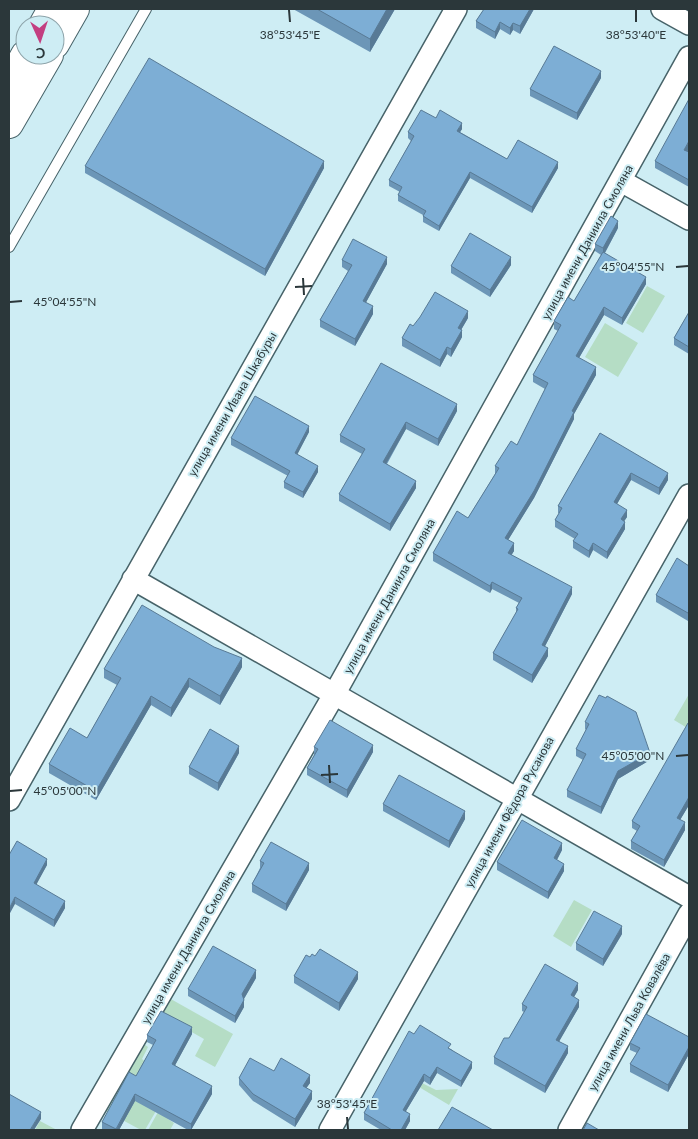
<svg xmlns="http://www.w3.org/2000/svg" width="698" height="1139" viewBox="0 0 698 1139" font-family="Lato,sans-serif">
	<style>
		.green { fill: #b5ddc5 }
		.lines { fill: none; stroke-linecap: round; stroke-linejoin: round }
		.lane-casing { stroke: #476369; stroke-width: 12 }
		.street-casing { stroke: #476369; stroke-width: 24 }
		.highway-casing { stroke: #476369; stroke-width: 30 }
		.lane { stroke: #fff; stroke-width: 10 }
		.street { stroke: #fff; stroke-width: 21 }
		.highway { stroke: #fff; stroke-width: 28 }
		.wall { fill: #6c96b7 }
		.shaded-wall { fill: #587a95 }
		.building { fill: #7daed5; stroke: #587a95 }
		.ticks { fill: none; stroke: #2b373a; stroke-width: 2 }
		.labels { text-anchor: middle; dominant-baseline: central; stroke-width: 4; stroke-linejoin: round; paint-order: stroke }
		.street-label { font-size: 12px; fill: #2b373a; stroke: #ceedf4 }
		.ticks-label { font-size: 12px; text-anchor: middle; fill: #2b373a; stroke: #ceedf4; stroke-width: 4; stroke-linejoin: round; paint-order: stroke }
	</style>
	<rect width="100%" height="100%" fill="#ceedf4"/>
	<path class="green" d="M 647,286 L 665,296 L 643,333 L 626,323 Z
		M 605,323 L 638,343 L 618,377 L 585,357 Z
		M 689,694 L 689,729 L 674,720 Z
		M 574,900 L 592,910 L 571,947 L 553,936 Z
		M 169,998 L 233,1034 L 215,1067 L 195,1056 L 204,1039 L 160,1014 Z
		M 144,1044 L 148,1047 L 142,1059 L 147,1063 L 135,1100 L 156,1111 L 145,1130 L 141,1130 L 100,1108 L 130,1053 L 137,1057 Z
		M 416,1080 L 436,1090 L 458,1089 L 449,1105 L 409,1081 Z
		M 163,1103 L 168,1119 L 174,1123 L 170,1130 L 148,1130 Z
		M 40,1121 L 57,1130 L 35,1130 Z"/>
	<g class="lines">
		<defs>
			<path id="lane" d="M 9,247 L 146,9"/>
			<path id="street" d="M 662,9 L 689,24
				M 621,181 L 689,219
				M 133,579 L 689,897
				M 9,800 L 456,9
				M 82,1130 L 335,693 L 689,57
				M 330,1130 L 689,495
				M 569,1130 L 689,914"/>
			<path id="highway" d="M 43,25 L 52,9
				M 55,44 L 75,9
				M 9,84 L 25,55
				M 9,124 L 49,55"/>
		</defs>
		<use href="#lane" class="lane-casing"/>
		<use href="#street" class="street-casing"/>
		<use href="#highway" class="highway-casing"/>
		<use href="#lane" class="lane"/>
		<use href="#street" class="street"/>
		<use href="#highway" class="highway"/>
	</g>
	<path class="wall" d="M 293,9 L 395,9 L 370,52 Z
		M 484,9 L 534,9 L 520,34 L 513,30 L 510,35 L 500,29 L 495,39 L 476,28 L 476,21 Z
		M 601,78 L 577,120 L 530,96 L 530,89 Z
		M 436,118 L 462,129 L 460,132 L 507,159 L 558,168 L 532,213 L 470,178 L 439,231 L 423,222 L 423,215 L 398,201 L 398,195 L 400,192 L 389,186 L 389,180 L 411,141 L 408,138 L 408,132 Z
		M 688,152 L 689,152 L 689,187 L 655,168 L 655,161 Z
		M 85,166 L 324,168 L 265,276 L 85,173 Z
		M 618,228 L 605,253 L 646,284 L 622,325 L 604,315 L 579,358 L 596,375 L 574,414 L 574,419 L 534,498 L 508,540 L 514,551 L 511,555 L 572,594 L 545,646 L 548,656 L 532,683 L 493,660 L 493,653 L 516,613 L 516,608 L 519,603 L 492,589 L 490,593 L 433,561 L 433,553 L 468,518 L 495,474 L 495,466 L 517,445 L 545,389 L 533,382 L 533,375 L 558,331 L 554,329 L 554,321 L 574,301 L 601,255 L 595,251 L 595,244 Z
		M 342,260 L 387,264 L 366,302 L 373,314 L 355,346 L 320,327 L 320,320 L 348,271 L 342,267 Z
		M 511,265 L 490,297 L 451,273 L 451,266 Z
		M 689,312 L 689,354 L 674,345 L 674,338 Z
		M 468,318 L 461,330 L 462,337 L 451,357 L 447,354 L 440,367 L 402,346 L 402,338 L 413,326 Z
		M 457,411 L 438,446 L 406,429 L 387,464 L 416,488 L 390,531 L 339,501 L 339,494 L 362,454 L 340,442 L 340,435 Z
		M 309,432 L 297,454 L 318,472 L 303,498 L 284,488 L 284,482 L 288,476 L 231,445 L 231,438 Z
		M 600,433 L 668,480 L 659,495 L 631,480 L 617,504 L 627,517 L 624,521 L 625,529 L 607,559 L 593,550 L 589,558 L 573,548 L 573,541 L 575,539 L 555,527 L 555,520 L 559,513 L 558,513 L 558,506 Z
		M 689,566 L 688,621 L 656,602 L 656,595 Z
		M 242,667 L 220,705 L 189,687 L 171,717 L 151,705 L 96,800 L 49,773 L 49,764 L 87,738 L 117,685 L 104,678 L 104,669 Z
		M 585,722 L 650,760 L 618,779 L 601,814 L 567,797 L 567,790 L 583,760 L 576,756 L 576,749 L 586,730 L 585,729 Z
		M 689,724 L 689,805 L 680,820 L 685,830 L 664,867 L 631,849 L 631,841 L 637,831 L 632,828 L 632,821 Z
		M 314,747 L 373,752 L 347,798 L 307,775 L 307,768 L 314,755 Z
		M 239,753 L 218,791 L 189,774 L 189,767 Z
		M 383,804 L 465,819 L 449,848 L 383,811 Z
		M 562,850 L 557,860 L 564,871 L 548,899 L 497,870 L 497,862 Z
		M 9,855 L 47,865 L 36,884 L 65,908 L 54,927 L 15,904 Z
		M 260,861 L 309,870 L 286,911 L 252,892 L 252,884 L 260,868 Z
		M 622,934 L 603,966 L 576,950 L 576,943 Z
		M 310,957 L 358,979 L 339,1011 L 294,983 L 294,976 Z
		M 256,978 L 244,999 L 244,1007 L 235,1023 L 188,996 L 188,989 Z
		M 578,990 L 574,997 L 579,1007 L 559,1041 L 568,1053 L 545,1093 L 494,1064 L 494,1057 L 509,1038 L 524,1012 L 522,1011 L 522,1004 Z
		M 192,1034 L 175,1065 L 212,1094 L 191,1130 L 188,1130 L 135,1101 L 119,1130 L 105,1130 L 102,1129 L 102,1122 L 136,1076 L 153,1045 L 147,1042 L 147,1035 Z
		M 414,1034 L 451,1049 L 472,1068 L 461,1087 L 437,1073 L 430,1085 L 424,1081 L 406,1111 L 410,1121 L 405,1130 L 381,1130 L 364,1120 L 364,1113 Z
		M 689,1037 L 689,1054 L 668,1092 L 630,1072 L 630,1064 L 637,1053 L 630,1050 L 630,1043 Z
		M 274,1071 L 310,1083 L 306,1088 L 312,1099 L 295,1127 L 253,1101 L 239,1085 L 239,1078 Z"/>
	<path class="shaded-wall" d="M 387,9 L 395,9 L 370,52 L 370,39 Z
		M 530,9 L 534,9 L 520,34 L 520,26 Z
		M 500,22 L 500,29 L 495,39 L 495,32 Z
		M 513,23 L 513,30 L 510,35 L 510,28 Z
		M 601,71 L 601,78 L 577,120 L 577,113 Z
		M 462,123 L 462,129 L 457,137 L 457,131 Z
		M 689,141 L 689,149 L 684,157 L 684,150 Z
		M 324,161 L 324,168 L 265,276 L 265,269 Z
		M 558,162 L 558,168 L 532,213 L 532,207 Z
		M 470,172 L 470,178 L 439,231 L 439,226 Z
		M 618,221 L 618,228 L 603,256 L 603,248 Z
		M 387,257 L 387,264 L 363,308 L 363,301 Z
		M 511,257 L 511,265 L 490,297 L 490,290 Z
		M 646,277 L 646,284 L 622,325 L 622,318 Z
		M 373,306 L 373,314 L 355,346 L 355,339 Z
		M 604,307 L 604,315 L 576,363 L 576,356 Z
		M 468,311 L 468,318 L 458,335 L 458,328 Z
		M 462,330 L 462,337 L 451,357 L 451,349 Z
		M 447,347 L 447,354 L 440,367 L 440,360 Z
		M 596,367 L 596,375 L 574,414 L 574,419 L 534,498 L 505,545 L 505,538 L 572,411 Z
		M 457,404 L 457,411 L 438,446 L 438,439 Z
		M 406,422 L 406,429 L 383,469 L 383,462 Z
		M 309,426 L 309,432 L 295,459 L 295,453 Z
		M 318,466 L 318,472 L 303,498 L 303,492 Z
		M 631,473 L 631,480 L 614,509 L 614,502 Z
		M 668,473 L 668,480 L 659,495 L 659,488 Z
		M 416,481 L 416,488 L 390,531 L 390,524 Z
		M 627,510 L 627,517 L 621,526 L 621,519 Z
		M 625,522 L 625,529 L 607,559 L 607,552 Z
		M 514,543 L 514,551 L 508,561 L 508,553 Z
		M 593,543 L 593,550 L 589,558 L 589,551 Z
		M 492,582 L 492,589 L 490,593 L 490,586 Z
		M 572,587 L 572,594 L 542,652 L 542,645 Z
		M 689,611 L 689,618 L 688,621 L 688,613 Z
		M 548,648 L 548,656 L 532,683 L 532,675 Z
		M 242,658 L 242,667 L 220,705 L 220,696 Z
		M 189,678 L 189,687 L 171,717 L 171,708 Z
		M 151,696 L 151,705 L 96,800 L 96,791 Z
		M 373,745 L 373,752 L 347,798 L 347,790 Z
		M 239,746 L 239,753 L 218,791 L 218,783 Z
		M 650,753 L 650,760 L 618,779 L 601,814 L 601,807 L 618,771 Z
		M 689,797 L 689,805 L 677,825 L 677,818 Z
		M 465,811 L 465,819 L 449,848 L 449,841 Z
		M 685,822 L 685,830 L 664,867 L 664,860 Z
		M 562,843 L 562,850 L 554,865 L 554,858 Z
		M 47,859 L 47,865 L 34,889 L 34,883 Z
		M 309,863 L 309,870 L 286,911 L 286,904 Z
		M 564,864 L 564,871 L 548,899 L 548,892 Z
		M 15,897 L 15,904 L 9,915 L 9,909 Z
		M 65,901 L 65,908 L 54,927 L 54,920 Z
		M 622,926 L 622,934 L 603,966 L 603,959 Z
		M 256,970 L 256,978 L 242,1002 L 242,994 Z
		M 358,972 L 358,979 L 339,1011 L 339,1003 Z
		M 578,983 L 578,990 L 571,1002 L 571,995 Z
		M 244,1000 L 244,1007 L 235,1023 L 235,1016 Z
		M 579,1000 L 579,1007 L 556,1047 L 556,1040 Z
		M 192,1027 L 192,1034 L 172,1071 L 172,1064 Z
		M 568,1046 L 568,1053 L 545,1093 L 545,1086 Z
		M 689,1047 L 689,1054 L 668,1092 L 668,1085 Z
		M 472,1062 L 472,1068 L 461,1087 L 461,1081 Z
		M 437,1067 L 437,1073 L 430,1085 L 430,1078 Z
		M 424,1074 L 424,1081 L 403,1116 L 403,1110 Z
		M 310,1075 L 310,1083 L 303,1093 L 303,1086 Z
		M 212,1086 L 212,1094 L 191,1130 L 191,1124 Z
		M 312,1091 L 312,1099 L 295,1127 L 295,1119 Z
		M 135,1094 L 135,1101 L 119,1130 L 116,1130 Z
		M 41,1112 L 41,1119 L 34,1130 L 30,1130 Z
		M 410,1114 L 410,1121 L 405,1130 L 401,1130 Z"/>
	<path class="building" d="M 317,9 L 387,9 L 370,39 Z
		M 484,9 L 530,9 L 520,26 L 513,23 L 510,28 L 500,22 L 495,32 L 476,21 Z
		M 554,46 L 601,71 L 577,113 L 530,89 Z
		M 149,58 L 324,161 L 265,269 L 85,166 Z
		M 689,99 L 689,141 L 684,150 L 689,152 L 689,180 L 655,161 Z
		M 421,110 L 436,118 L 440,110 L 462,123 L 457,131 L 507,159 L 518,140 L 558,162 L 532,207 L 470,172 L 439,226 L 423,216 L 426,211 L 398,195 L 402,187 L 389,180 L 414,136 L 408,132 Z
		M 611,216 L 618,221 L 603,248 L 595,244 Z
		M 470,233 L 511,257 L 490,290 L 451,266 Z
		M 353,239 L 387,257 L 363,301 L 373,306 L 355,339 L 320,320 L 352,265 L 342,260 Z
		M 603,252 L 646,277 L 622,318 L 604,307 L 576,356 L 596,367 L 572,411 L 574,412 L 534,491 L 505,538 L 514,543 L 508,553 L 572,587 L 542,645 L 548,648 L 532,675 L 493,653 L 518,609 L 516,608 L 522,598 L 492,582 L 490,586 L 433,553 L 457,511 L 468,518 L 499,468 L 495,466 L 511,441 L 517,445 L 548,383 L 533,375 L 561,325 L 554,321 L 568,297 L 574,301 Z
		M 435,292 L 468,311 L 458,328 L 462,330 L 451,349 L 447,347 L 440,360 L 402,338 L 410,324 L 413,326 L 420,317 Z
		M 689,312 L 689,347 L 674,338 Z
		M 381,363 L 457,404 L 438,439 L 406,422 L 383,462 L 416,481 L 390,524 L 339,494 L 365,449 L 340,435 Z
		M 255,396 L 309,426 L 295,453 L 318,466 L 303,492 L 284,482 L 290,471 L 231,438 Z
		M 600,433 L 668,473 L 659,488 L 631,473 L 614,502 L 627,510 L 621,519 L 625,522 L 607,552 L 593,543 L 589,551 L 573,541 L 578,534 L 555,520 L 562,508 L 558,506 Z
		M 677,558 L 689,566 L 689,611 L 688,613 L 656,595 Z
		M 142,605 L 214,647 L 242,658 L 220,696 L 189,678 L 171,708 L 151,696 L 96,791 L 49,764 L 70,728 L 87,738 L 121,678 L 104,669 Z
		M 599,695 L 606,698 L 607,696 L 636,712 L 650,753 L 618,771 L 601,807 L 567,790 L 586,754 L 576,749 L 589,724 L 585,722 Z
		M 330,720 L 373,745 L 347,790 L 307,768 L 318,749 L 314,747 Z
		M 688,723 L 689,724 L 689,797 L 677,818 L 685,822 L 664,860 L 631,841 L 640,826 L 632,821 Z
		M 210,729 L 239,746 L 218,783 L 189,767 Z
		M 399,775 L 465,811 L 449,841 L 383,804 Z
		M 522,820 L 562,843 L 554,858 L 564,864 L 548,892 L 497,862 Z
		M 17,841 L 47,859 L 34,883 L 65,901 L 54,920 L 15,897 L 9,909 L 9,855 Z
		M 271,842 L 309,863 L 286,904 L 252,884 L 264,863 L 260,861 Z
		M 594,911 L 622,926 L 603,959 L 576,943 Z
		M 213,946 L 256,970 L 242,994 L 244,1000 L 235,1016 L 188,989 Z
		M 320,949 L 358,972 L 339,1003 L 294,976 L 306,955 L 310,957 L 312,954 L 315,956 Z
		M 545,964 L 578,983 L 571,995 L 579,1000 L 556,1040 L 568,1046 L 545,1086 L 494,1057 L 504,1038 L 509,1038 L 527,1007 L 522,1004 Z
		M 161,1011 L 192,1027 L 172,1064 L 212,1086 L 191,1124 L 135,1094 L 116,1129 L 102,1122 L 129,1072 L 136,1076 L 156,1040 L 147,1035 Z
		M 646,1014 L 689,1037 L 689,1047 L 668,1085 L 630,1064 L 640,1048 L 630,1043 Z
		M 420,1025 L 451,1044 L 448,1048 L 472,1062 L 461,1081 L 437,1067 L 430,1078 L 424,1074 L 403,1110 L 410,1114 L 401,1130 L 392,1130 L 364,1113 L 409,1031 L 414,1034 Z
		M 250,1058 L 274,1071 L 281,1058 L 310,1075 L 303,1086 L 312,1091 L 295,1119 L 253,1094 L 239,1078 Z
		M 9,1094 L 41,1112 L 30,1130 L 9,1130 Z
		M 452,1107 L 493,1130 L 438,1130 Z
		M 587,1123 L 599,1130 L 583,1130 Z"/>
	<path class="ticks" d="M 289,10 L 290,22M 636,10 L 636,22M 676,267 L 688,266M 303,278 L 304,295M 295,287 L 312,286M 10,302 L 22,301M 676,756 L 688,755M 329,765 L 330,783M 321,775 L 338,774M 10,791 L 22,790M 347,1117 L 348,1129"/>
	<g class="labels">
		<g class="street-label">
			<text transform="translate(587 242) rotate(-61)">улица имени Даниила Смоляна</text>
			<text transform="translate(232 404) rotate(-60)">улица имени Ивана Шкабуры</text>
			<text transform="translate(389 596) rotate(-61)">улица имени Даниила Смоляна</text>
			<text transform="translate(509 812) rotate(-61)">улица имени Фёдора Русанова</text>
			<text transform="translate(188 947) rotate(-60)">улица имени Даниила Смоляна</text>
			<text transform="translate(629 1022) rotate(-61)">улица имени Льва Ковалёва</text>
		</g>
	</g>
	<g class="ticks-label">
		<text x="636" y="39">38°53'40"E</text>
		<text x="290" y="39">38°53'45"E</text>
		<text x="633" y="271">45°04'55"N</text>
		<text x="65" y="306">45°04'55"N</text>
		<text x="633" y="760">45°05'00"N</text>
		<text x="65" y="795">45°05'00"N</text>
		<text x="347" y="1108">38°53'45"E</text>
	</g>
	<rect width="698" height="1139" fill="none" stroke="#2b373a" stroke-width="20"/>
	<g transform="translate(40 40) rotate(177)"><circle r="24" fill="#ceedf4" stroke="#8da4aa"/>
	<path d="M0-4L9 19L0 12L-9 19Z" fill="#c33e80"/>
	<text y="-8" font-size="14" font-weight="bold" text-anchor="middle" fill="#2b373a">С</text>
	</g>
</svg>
